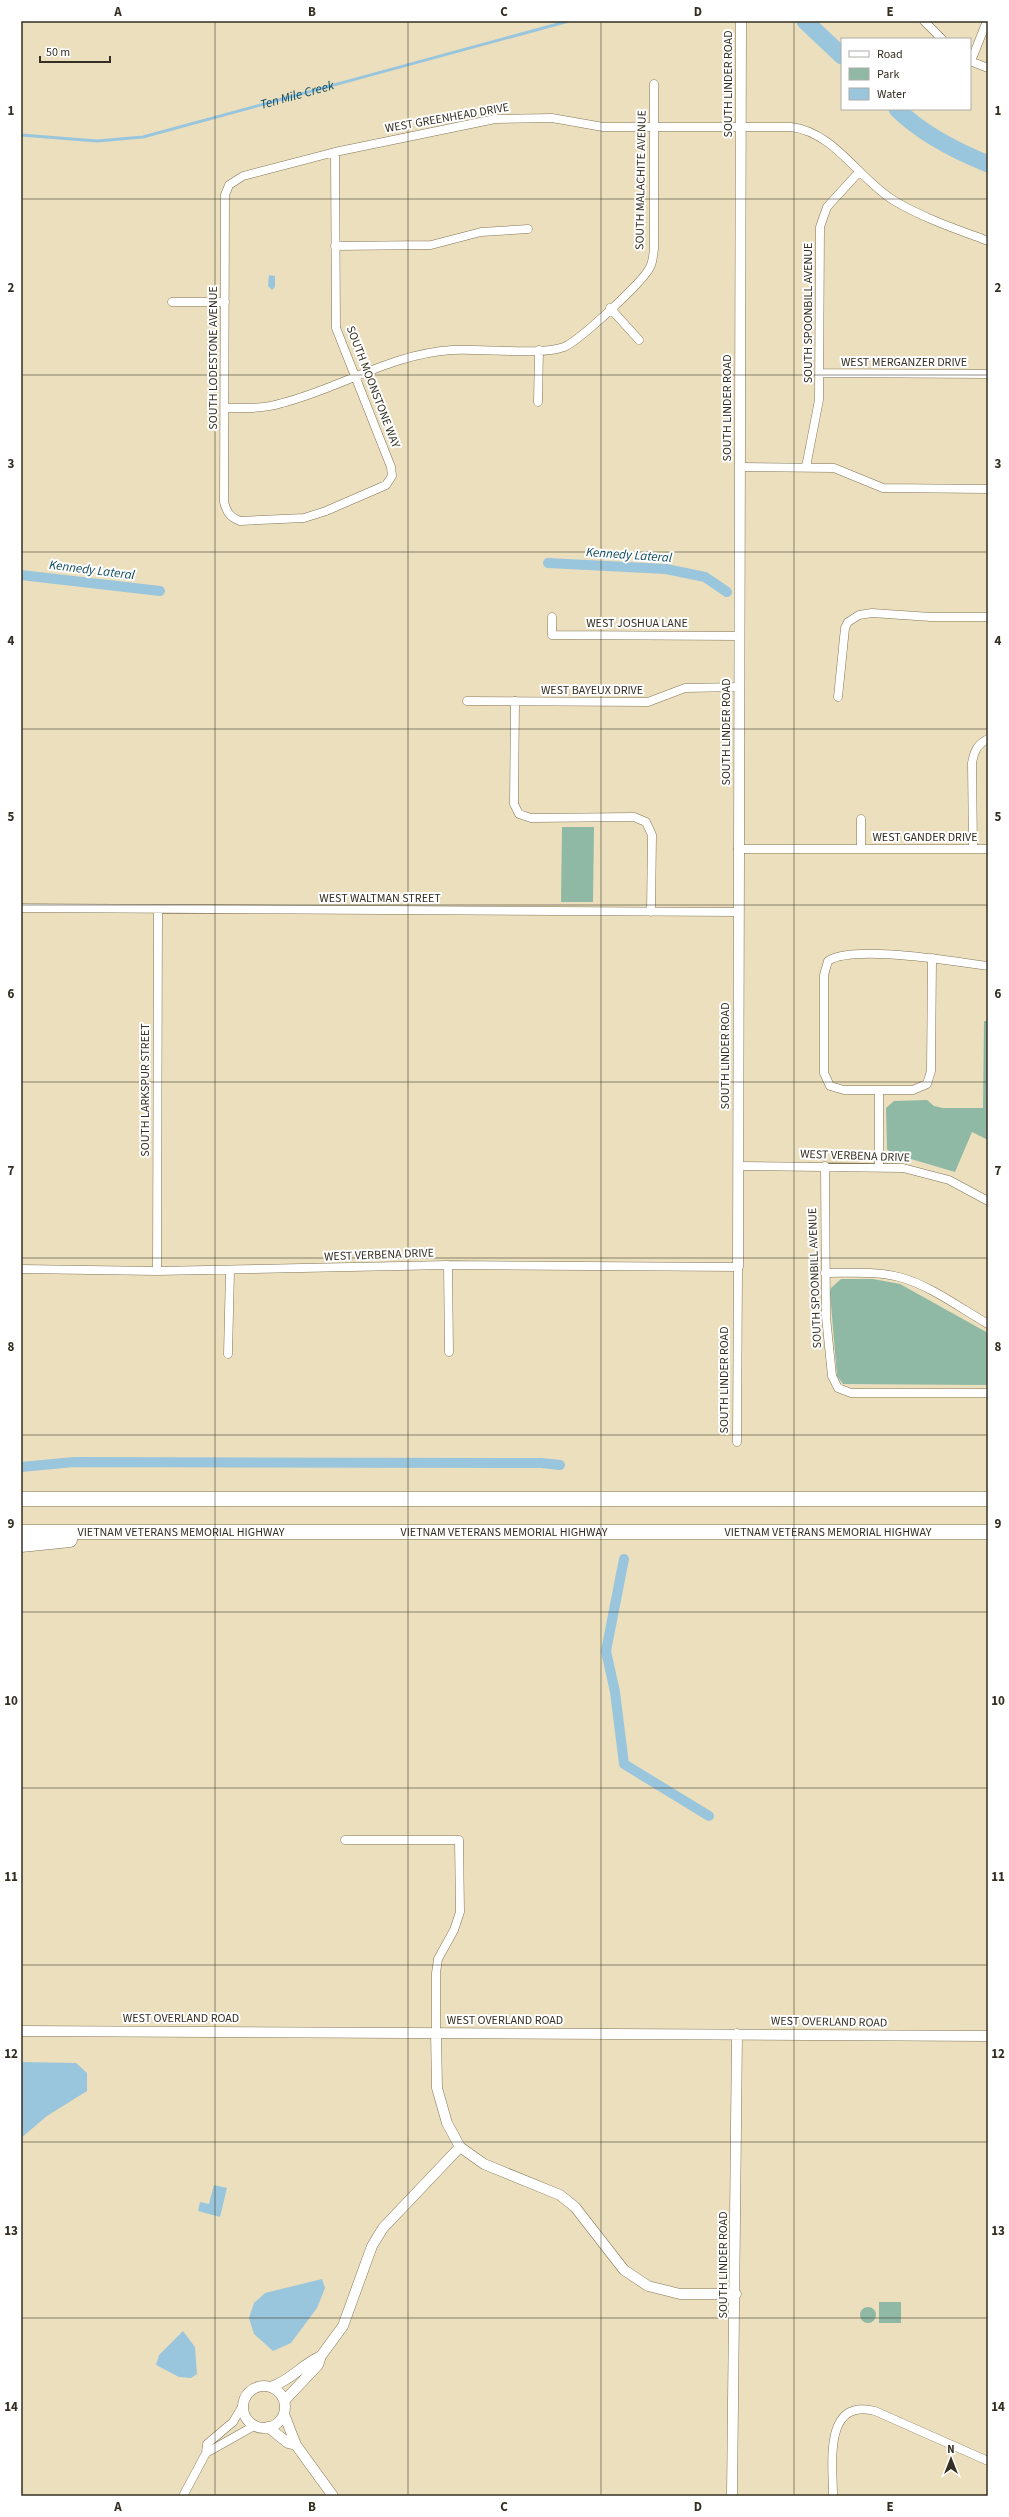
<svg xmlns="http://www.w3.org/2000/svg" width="1009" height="2517" viewBox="0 0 1009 2517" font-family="'Source Sans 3',sans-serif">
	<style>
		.green { fill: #8fb9a5 }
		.water { fill: #99c6dc }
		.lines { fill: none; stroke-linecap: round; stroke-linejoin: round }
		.stream { stroke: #99c6dc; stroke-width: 3 }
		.canal { stroke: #99c6dc; stroke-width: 10 }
		.river { stroke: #99c6dc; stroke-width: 17 }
		.minor-casing { stroke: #827657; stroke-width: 9 }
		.tertiary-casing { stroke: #827657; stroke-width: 11 }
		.motorway-casing { stroke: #827657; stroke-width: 15 }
		.minor { stroke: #fff; stroke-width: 8 }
		.tertiary { stroke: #fff; stroke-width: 10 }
		.motorway { stroke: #fff; stroke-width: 14 }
		.grid { fill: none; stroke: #342f22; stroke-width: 1; stroke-opacity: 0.55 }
		.labels { text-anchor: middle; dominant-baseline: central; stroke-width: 4; stroke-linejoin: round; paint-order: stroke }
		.street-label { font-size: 12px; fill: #342f22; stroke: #fff }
		.water-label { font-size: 13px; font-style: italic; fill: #0d4a61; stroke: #fff }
		.neatline { fill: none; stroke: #342f22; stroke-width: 1.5 }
		.grid-label { font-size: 13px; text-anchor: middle; font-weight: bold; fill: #342f22 }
	</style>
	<rect width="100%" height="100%" fill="#ecdfbd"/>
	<path class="green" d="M 562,827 L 594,827 L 593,902 L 561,902 Z
		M 984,1021 L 988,1021 L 988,1140 L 972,1132 L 955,1172 L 911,1159 L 893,1156 L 887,1149 L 886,1108 L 894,1101 L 927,1100 L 934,1106 L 943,1108 L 983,1108 Z
		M 841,1279 L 873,1279 L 900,1284 L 988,1333 L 988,1385 L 843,1384 L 837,1376 L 830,1292 L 831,1288 Z
		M 879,2302 L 901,2302 L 901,2323 L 879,2323 Z
		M860 2315a8 8 0 1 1 16 0a8 8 0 1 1-16 0Z"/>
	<path class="water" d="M 269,275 L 275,276 L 275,287 L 272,290 L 268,286 Z
		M 21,2062 L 76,2063 L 87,2073 L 87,2091 L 47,2116 L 21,2138 Z
		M 214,2185 L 227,2188 L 220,2217 L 198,2211 L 200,2202 L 209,2204 Z
		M 322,2279 L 325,2288 L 317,2308 L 291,2343 L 273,2351 L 254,2334 L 249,2318 L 254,2303 L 265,2293 Z
		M 183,2331 L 195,2347 L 197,2374 L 191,2378 L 179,2377 L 156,2365 L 159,2355 Z"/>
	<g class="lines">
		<path class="stream" id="s1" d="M 21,135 L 97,141 L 143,137 L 569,21"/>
		<path class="canal" d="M 548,563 L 666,569 L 705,577 L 727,592
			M 21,575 L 160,591
			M 21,1467 L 74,1462 L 541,1463 L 560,1465
			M 624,1559 L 606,1651 L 615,1692 L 624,1764 L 709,1816"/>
		<path class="river" d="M 805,21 L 842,56
			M 897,109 C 922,134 956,151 988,164"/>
		<defs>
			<path id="minor" d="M 924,21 L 942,39
				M 970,61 L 988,68
				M 971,61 L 987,21
				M 335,152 L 336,328 L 391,467 L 392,476 L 386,485 L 326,511 L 304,518 L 240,521 C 230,517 227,513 224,502 L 225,195 L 229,185 L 243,176 L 335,152 L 495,119 L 552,118 L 603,127 L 791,127 C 834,132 858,178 893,200 C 923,218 956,229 988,241
				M 335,246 L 431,245 L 481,232 L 528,229
				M 172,302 L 225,302
				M 610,308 L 639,340
				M 820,373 L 988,374
				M 538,402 L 539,350
				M 225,408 C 244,408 264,409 282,403 C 341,388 390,354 452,350 C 480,348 541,356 564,347 C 579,341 644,281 650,267 C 653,262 653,255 654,249 L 654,84
				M 740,467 L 834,468 L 883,488 L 988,489
				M 806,467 L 819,400 L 820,227 L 827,207 L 859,172
				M 552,617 L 552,635 L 739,636
				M 838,697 L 845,628 L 848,622 L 859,615 L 872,613 L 931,617 L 988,617
				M 467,701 L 648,702 L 685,688 L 739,687
				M 515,701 L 514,804 L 519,814 L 531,818 L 634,817 L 646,822 L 652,835 L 651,912
				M 738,849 L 988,849
				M 861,849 L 861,819
				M 973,849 L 972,763 C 974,752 977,744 988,739
				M 21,908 L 738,912
				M 932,958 L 931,1071 L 927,1084 L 913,1090 L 844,1090 L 830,1086 L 824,1073 L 824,975 L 828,961 C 853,944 956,962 988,966
				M 879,1090 L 879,1166
				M 738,1166 L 903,1168 L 949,1180 L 988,1201
				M 825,1166 L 826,1317 L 832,1376 L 838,1388 L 851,1393 L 988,1393
				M 448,1265 L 449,1352
				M 21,1269 L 157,1271 L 448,1265 L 738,1267 L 737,1442
				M 157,1271 L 158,909
				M 825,1273 C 850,1273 875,1271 899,1277 C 930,1285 960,1308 988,1324
				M 228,1354 L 230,1271
				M 345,1840 L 459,1840 L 460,1912 L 454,1930 L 438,1959 L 436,1973 L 436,2032
				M 206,2453 L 254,2426
				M 183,2496 L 206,2453 L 207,2444 L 233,2422 L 243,2405
				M 833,2496 C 833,2464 823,2398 875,2411 L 988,2461"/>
			<path id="tertiary" d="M 738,1267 L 741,21
				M 21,2031 L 988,2036
				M 436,2032 L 437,2088 L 447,2123 L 460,2147 L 484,2164 L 560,2195 L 575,2207 L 624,2270 L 648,2286 L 680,2294 L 736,2294
				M243 2407a21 21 0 1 1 42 0a21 21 0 1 1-42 0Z
				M 271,2387 C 293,2379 301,2365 321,2356
				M 284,2401 L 318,2365 L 321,2356 L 343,2326 L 372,2246 L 383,2228 L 460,2147
				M 284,2414 L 296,2445 L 333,2496
				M 268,2427 L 288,2443 L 296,2445
				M 732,2496 L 737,2034"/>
			<g id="motorway">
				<path d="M 21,1499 L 988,1499"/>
				<path id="s2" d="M 21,1532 L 988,1532"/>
				<path d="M 21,1545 L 70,1540"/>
			</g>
		</defs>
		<use href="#minor" class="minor-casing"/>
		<use href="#tertiary" class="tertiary-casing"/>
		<use href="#motorway" class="motorway-casing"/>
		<use href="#minor" class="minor"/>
		<use href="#tertiary" class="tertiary"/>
		<use href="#motorway" class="motorway"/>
	</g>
	<path class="grid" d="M 215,21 L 215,2496M 408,21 L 408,2496M 601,21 L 601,2496M 794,21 L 794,2496M 21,199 L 988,199M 21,375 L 988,375M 21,552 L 988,552M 21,729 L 988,729M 21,905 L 988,905M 21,1082 L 988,1082M 21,1258 L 988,1258M 21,1435 L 988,1435M 21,1612 L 988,1612M 21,1788 L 988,1788M 21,1965 L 988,1965M 21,2142 L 988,2142M 21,2318 L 988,2318"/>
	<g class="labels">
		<g class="street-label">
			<text transform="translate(728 84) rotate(-90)">SOUTH LINDER ROAD</text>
			<text transform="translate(447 118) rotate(-10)">WEST GREENHEAD DRIVE</text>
			<text transform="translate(641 180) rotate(-89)">SOUTH MALACHITE AVENUE</text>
			<text transform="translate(808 313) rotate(-90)">SOUTH SPOONBILL AVENUE</text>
			<text transform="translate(213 358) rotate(-90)">SOUTH LODESTONE AVENUE</text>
			<text x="904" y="362">WEST MERGANZER DRIVE</text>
			<text transform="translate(373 387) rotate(69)">SOUTH MOONSTONE WAY</text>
			<text transform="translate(727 408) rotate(-90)">SOUTH LINDER ROAD</text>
			<text x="637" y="623">WEST JOSHUA LANE</text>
			<text x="592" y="690">WEST BAYEUX DRIVE</text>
			<text transform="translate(726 732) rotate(-90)">SOUTH LINDER ROAD</text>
			<text x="925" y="837">WEST GANDER DRIVE</text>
			<text x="380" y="898">WEST WALTMAN STREET</text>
			<text transform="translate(725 1056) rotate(-90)">SOUTH LINDER ROAD</text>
			<text transform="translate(145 1090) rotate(-90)">SOUTH LARKSPUR STREET</text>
			<text transform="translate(855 1156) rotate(2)">WEST VERBENA DRIVE</text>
			<text transform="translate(379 1255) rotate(-2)">WEST VERBENA DRIVE</text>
			<text transform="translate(815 1278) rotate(-92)">SOUTH SPOONBILL AVENUE</text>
			<text transform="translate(724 1380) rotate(-90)">SOUTH LINDER ROAD</text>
			<text stroke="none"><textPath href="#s2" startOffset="160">VIETNAM VETERANS MEMORIAL HIGHWAY</textPath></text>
			<text stroke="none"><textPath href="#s2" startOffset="483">VIETNAM VETERANS MEMORIAL HIGHWAY</textPath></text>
			<text stroke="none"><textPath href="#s2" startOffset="807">VIETNAM VETERANS MEMORIAL HIGHWAY</textPath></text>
			<text x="181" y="2018">WEST OVERLAND ROAD</text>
			<text x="505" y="2020">WEST OVERLAND ROAD</text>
			<text transform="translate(829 2022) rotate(1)">WEST OVERLAND ROAD</text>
			<text transform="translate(723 2265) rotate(-90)">SOUTH LINDER ROAD</text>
		</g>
		<g class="water-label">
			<text stroke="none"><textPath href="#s1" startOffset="282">Ten Mile Creek</textPath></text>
			<text transform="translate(629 555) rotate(4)">Kennedy Lateral</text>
			<text transform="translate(92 570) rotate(7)">Kennedy Lateral</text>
		</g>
	</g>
	<rect width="1009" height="2517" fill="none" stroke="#ffffff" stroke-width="44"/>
	<rect x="841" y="38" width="130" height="72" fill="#ffffff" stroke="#aeaca7"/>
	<rect x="849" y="51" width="20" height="6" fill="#ffffff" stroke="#aeaca7"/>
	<text x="877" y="58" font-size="12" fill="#342f22">Road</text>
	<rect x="849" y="68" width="20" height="12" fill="#8fb9a5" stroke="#aeaca7"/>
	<text x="877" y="78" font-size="12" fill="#342f22">Park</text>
	<rect x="849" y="88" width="20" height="12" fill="#99c6dc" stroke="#aeaca7"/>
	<text x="877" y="98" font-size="12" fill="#342f22">Water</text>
	<g transform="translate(951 2459)" stroke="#ffffff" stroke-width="3" paint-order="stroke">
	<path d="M0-3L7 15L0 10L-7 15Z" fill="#342f22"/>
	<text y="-6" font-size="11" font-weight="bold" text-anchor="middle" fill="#342f22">N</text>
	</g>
	<path d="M40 56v6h70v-6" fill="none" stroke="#342f22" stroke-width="2"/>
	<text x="46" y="56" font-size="12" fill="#342f22" stroke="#ffffff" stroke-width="3" paint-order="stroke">50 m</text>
	<rect x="22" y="22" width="965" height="2473" class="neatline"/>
	<g class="grid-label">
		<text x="118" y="16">A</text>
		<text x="312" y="16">B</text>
		<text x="504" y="16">C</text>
		<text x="698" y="16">D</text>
		<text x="890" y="16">E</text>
		<text x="11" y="115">1</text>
		<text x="998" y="115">1</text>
		<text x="11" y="292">2</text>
		<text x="998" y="292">2</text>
		<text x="11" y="468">3</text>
		<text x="998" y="468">3</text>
		<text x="11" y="645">4</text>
		<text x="998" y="645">4</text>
		<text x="11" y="821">5</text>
		<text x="998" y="821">5</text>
		<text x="11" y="998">6</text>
		<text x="998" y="998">6</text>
		<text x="11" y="1175">7</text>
		<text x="998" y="1175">7</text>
		<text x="11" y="1351">8</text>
		<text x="998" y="1351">8</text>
		<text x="11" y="1528">9</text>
		<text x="998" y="1528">9</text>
		<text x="11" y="1705">10</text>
		<text x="998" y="1705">10</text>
		<text x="11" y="1881">11</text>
		<text x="998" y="1881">11</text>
		<text x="11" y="2058">12</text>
		<text x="998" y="2058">12</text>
		<text x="11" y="2235">13</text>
		<text x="998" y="2235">13</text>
		<text x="11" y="2411">14</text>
		<text x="998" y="2411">14</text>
		<text x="118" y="2511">A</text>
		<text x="312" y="2511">B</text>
		<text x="504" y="2511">C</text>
		<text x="698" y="2511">D</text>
		<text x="890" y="2511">E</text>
	</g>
</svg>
